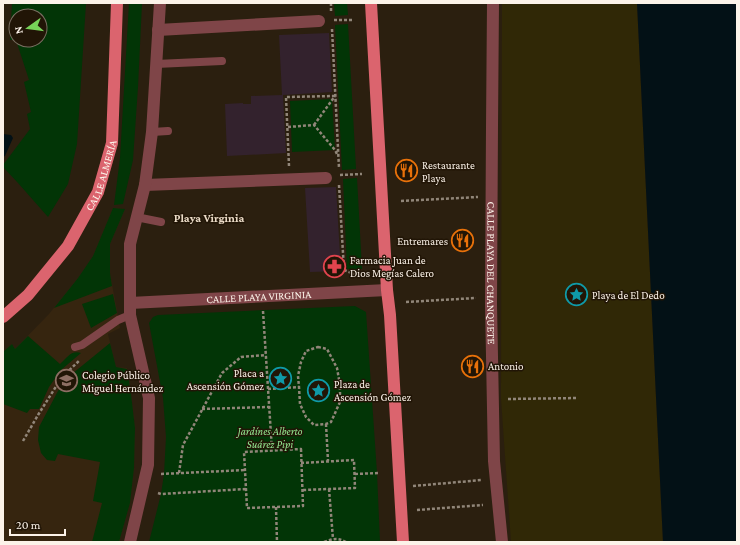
<svg xmlns="http://www.w3.org/2000/svg" width="740" height="545" viewBox="0 0 740 545" font-family="'Crimson Pro',serif">
	<style>
		.commercial { fill: #33222d }
		.built { fill: #36250f }
		.green { fill: #023506; fill-rule: evenodd }
		.sand { fill: #302806 }
		.water { fill: #031116 }
		.lines { fill: none; stroke-linecap: round; stroke-linejoin: round }
		.path { stroke: #918679; stroke-width: 2.5; stroke-dasharray: 3 2; stroke-linecap: butt }
		.service { stroke: #7f4548; stroke-width: 8 }
		.pedestrian { stroke: #7f4548; stroke-width: 12 }
		.minor { stroke: #7f4548; stroke-width: 12 }
		.primary { stroke: #db646e; stroke-width: 12 }
		.labels { text-anchor: middle; dominant-baseline: central; stroke-width: 3; stroke-linejoin: round; paint-order: stroke }
		.poi-label { font-size: 11px; fill: #fcf3e9; stroke: #211506; text-anchor: start }
		.street-label { font-size: 11px; fill: #fcf3e9; stroke: #211506 }
		.park-label { font-size: 11px; font-style: italic; fill: #93e891; stroke: #211506 }
		.neighbourhood-label { font-size: 12px; font-weight: bold; fill: #eadac6; stroke: #211506 }
	</style>
	<rect width="100%" height="100%" fill="#2b1f0f"/>
	<path class="commercial" d="M 329,33 L 332,92 L 283,95 L 286,153 L 227,156 L 225,104 L 243,103 L 243,104 L 251,104 L 251,96 L 282,95 L 279,35 Z
		M 336,187 L 341,271 L 310,272 L 305,188 Z"/>
	<path class="built" d="M 113,208 L 125,209 L 110,244 L 110,273 L 120,328 L 108,334 L 116,367 L 127,368 L 131,394 L 135,428 L 134,468 L 130,503 L 119,542 L 3,542 L 3,352 L 12,344 L 15,349 L 49,314 L 78,278 L 93,256 Z"/>
	<path class="green" d="M 12,3 L 86,3 L 77,144 L 68,184 L 48,217 L 18,183 L 3,167 L 3,165 L 30,129 L 27,114 L 31,112 L 24,82 L 29,80 L 16,40 L 10,40 ZM 16,16 L 40,16 L 40,40 L 16,40 Z
		M 129,3 L 142,3 L 138,87 L 133,160 L 123,204 L 114,205 L 120,158 Z
		M 334,3 L 347,3 L 348,15 L 335,16 Z
		M 348,24 L 356,169 L 342,170 L 335,25 Z
		M 332,99 L 335,150 L 292,152 L 290,101 Z
		M 357,178 L 362,269 L 347,269 L 343,179 Z
		M 113,208 L 125,209 L 110,244 L 110,273 L 112,286 L 54,308 L 78,278 L 93,256 Z
		M 113,294 L 117,313 L 91,328 L 82,304 Z
		M 355,306 L 366,312 L 377,473 L 380,542 L 149,542 L 161,494 L 164,474 L 166,437 L 163,398 L 149,323 L 153,317 L 158,315 Z
		M 28,336 L 60,364 C 67,358 71,350 81,353 L 61,370 L 49,387 L 39,409 L 30,409 L 27,413 L 3,404 L 3,352 L 12,344 L 15,349 Z
		M 110,343 L 116,367 L 127,369 L 131,394 L 135,428 L 134,468 L 130,503 L 119,542 L 92,542 L 102,503 L 93,501 L 100,462 L 58,454 L 55,461 L 47,460 L 41,453 L 38,440 L 39,427 L 58,391 L 67,378 Z"/>
	<path class="sand" d="M 502,3 L 637,3 L 663,542 L 511,542 L 501,399 Z"/>
	<path class="water" d="M 637,3 L 737,3 L 737,542 L 663,542 Z
		M 3,134 L 11,135 L 13,138 L 5,156 L 3,157 Z"/>
	<g class="lines">
		<path class="path" d="M 331,3 L 331,12
			M 334,20 L 352,20
			M 332,29 L 339,168
			M 314,125 L 335,96
			M 288,127 L 314,125 L 335,150 L 337,154
			M 289,166 L 286,97 L 335,96
			M 340,175 L 362,174
			M 339,185 L 344,270 L 357,275
			M 401,201 L 478,197
			M 406,302 L 476,298
			M 263,311 L 272,450
			M 318,347 L 327,349 L 337,368 L 340,385 L 340,402 L 331,422 L 326,424 L 314,425 L 306,417 L 300,404 L 299,387 L 298,376 L 301,362 L 306,351 Z
			M 268,389 L 299,387
			M 508,399 L 577,398
			M 202,409 L 269,407
			M 326,424 L 328,461
			M 23,441 L 38,415 L 62,377 L 80,360
			M 301,449 L 303,506 L 247,508 L 244,452 Z
			M 301,463 L 354,460 L 355,488 L 303,490
			M 179,473 L 183,445 L 222,373 L 241,357 L 266,355
			M 161,474 L 245,470
			M 355,474 L 379,473
			M 413,486 L 482,480
			M 329,489 L 333,539
			M 158,493 L 161,494 L 246,489
			M 276,507 L 277,542
			M 417,510 L 483,505
			M 324,542 C 333,539 337,537 346,542"/>
		<path class="service" d="M 156,64 L 222,61
			M 152,132 L 168,131
			M 136,217 L 161,222
			M 75,347 L 82,345 L 118,320 L 130,315"/>
		<path class="pedestrian" id="s1" d="M 493,3 L 492,126 L 491,304 L 494,461 L 502,542"/>
		<g class="minor">
			<path d="M 158,30 L 319,21"/>
			<path d="M 145,185 L 326,178"/>
			<path id="s2" d="M 130,303 L 387,290"/>
			<path d="M 130,542 L 148,465 L 149,398 L 130,315 L 130,244 L 145,185 L 152,132 L 160,3"/>
		</g>
		<g class="primary">
			<path d="M 371,3 L 387,290 L 390,315 L 403,542"/>
			<path id="s3" d="M 3,317 L 28,295 L 68,246 L 98,192 L 112,143 L 117,3"/>
		</g>
	</g>
	<defs>
		<symbol id="restaurant-ring" viewBox="-11 -11 22 22"><circle r="9.5" fill="#211506" stroke="#e8710a" stroke-width="1.5"/><path d="M-5-6h1v4h1v-4h1v4h1v-4h1v5L-1.5 .5V6h-2V.5L-5-1ZM5-6V6H3V1.5H1.5Q1.5-4 5-6Z" fill="#e8710a"/></symbol>
		<symbol id="pharmacy-ring" viewBox="-11 -11 22 22"><circle r="9.5" fill="#211506" stroke="#e0444e" stroke-width="1.5"/><path d="M-2-6h4v4h4v4h-4v4h-4v-4h-4v-4h4Z" fill="#e0444e"/></symbol>
		<symbol id="sight-ring" viewBox="-11 -11 22 22"><circle r="9.5" fill="#211506" stroke="#0f9aa8" stroke-width="1.5"/><path d="M0-6L1.8-2.2L6-1.7L2.9 1.2L3.7 5.4L0 3.3L-3.7 5.4L-2.9 1.2L-6-1.7L-1.8-2.2Z" fill="#0f9aa8"/></symbol>
		<symbol id="school-ring" viewBox="-11 -11 22 22"><circle r="9.5" fill="#211506" stroke="#8d6e63" stroke-width="1.5"/><path d="M0-5L7-2L0 1L-7-2ZM-4 1L0 2.5L4 1V4Q0 6-4 4Z" fill="#8d6e63"/></symbol>
	</defs>
	<g fill-rule="evenodd">
		<use href="#restaurant-ring" x="394" y="158" width="25" height="25"/>
		<use href="#restaurant-ring" x="450" y="228" width="25" height="25"/>
		<use href="#pharmacy-ring" x="322" y="254" width="25" height="25"/>
		<use href="#sight-ring" x="564" y="282" width="25" height="25"/>
		<use href="#restaurant-ring" x="460" y="354" width="25" height="25"/>
		<use href="#sight-ring" x="268" y="366" width="25" height="25"/>
		<use href="#school-ring" x="54" y="368" width="25" height="25"/>
		<use href="#sight-ring" x="306" y="378" width="25" height="25"/>
	</g>
	<g class="labels">
		<g class="poi-label">
			<text x="422" y="165">Restaurante<tspan x="422" dy="13">Playa</tspan></text>
			<text x="448" y="241" text-anchor="end">Entremares</text>
			<text x="350" y="260">Farmacia Juan de<tspan x="350" dy="13">Dios Megías Calero</tspan></text>
			<text x="592" y="295">Playa de El Dedo</text>
			<text x="488" y="366">Antonio</text>
			<text x="264" y="373" text-anchor="end">Placa a<tspan x="264" dy="13">Ascensión Gómez</tspan></text>
			<text x="82" y="375">Colegio Público<tspan x="82" dy="13">Miguel Hernández</tspan></text>
			<text x="334" y="384">Plaza de<tspan x="334" dy="13">Ascensión Gómez</tspan></text>
		</g>
		<g class="street-label">
			<text stroke="none"><textPath href="#s3" startOffset="175">CALLE ALMERÍA</textPath></text>
			<text stroke="none"><textPath href="#s1" startOffset="270">CALLE PLAYA DEL CHANQUETE</textPath></text>
			<text stroke="none"><textPath href="#s2" startOffset="129">CALLE PLAYA VIRGINIA</textPath></text>
		</g>
		<g class="park-label">
			<text x="270" y="431">Jardínes Alberto<tspan x="270" dy="13">Suárez Pipi</tspan></text>
		</g>
		<g class="neighbourhood-label">
			<text x="209" y="218">Playa Virginia</text>
		</g>
	</g>
	<rect width="740" height="545" fill="none" stroke="#fcf3e9" stroke-width="8"/>
	<g transform="translate(28 28) rotate(256)"><circle r="19" fill="#211506" stroke="#796e61"/>
	<path d="M0-3L7 15L0 10L-7 15Z" fill="#77d259"/>
	<text y="-6" font-size="11" font-weight="bold" text-anchor="middle" fill="#fcf3e9">N</text>
	</g>
	<path d="M10 529v6h55v-6" fill="none" stroke="#fcf3e9" stroke-width="2"/>
	<text x="16" y="529" font-size="12" fill="#fcf3e9" stroke="#211506" stroke-width="3" paint-order="stroke">20 m</text>
</svg>
